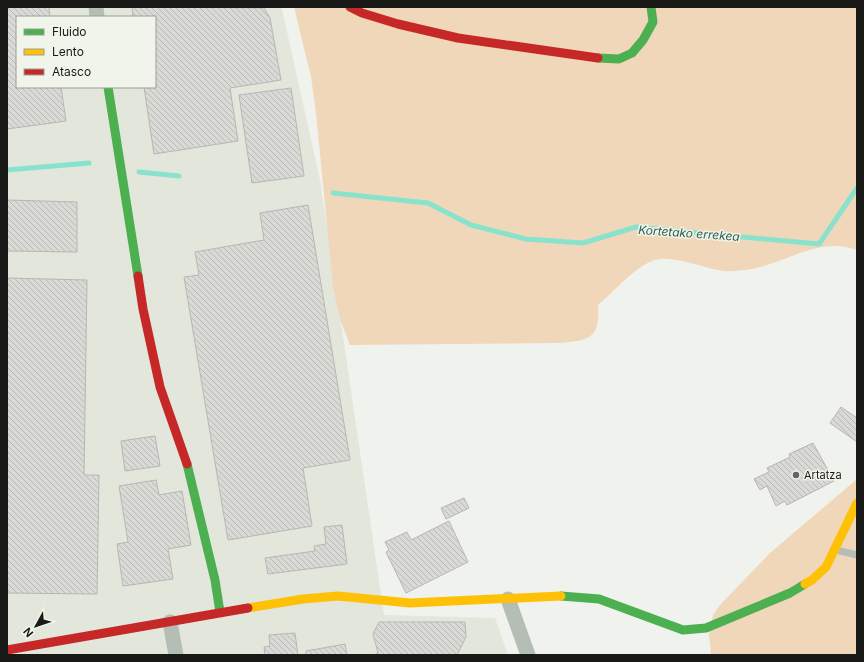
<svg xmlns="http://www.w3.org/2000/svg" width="864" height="662" viewBox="0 0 864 662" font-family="Inter,sans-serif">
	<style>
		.built { fill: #e2e6db; fill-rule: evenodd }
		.green { fill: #f1d7b9 }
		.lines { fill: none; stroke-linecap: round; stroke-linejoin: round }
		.stream { stroke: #89e3cc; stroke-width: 5 }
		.building { fill: url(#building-back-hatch); stroke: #b6b7b3 }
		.lane { stroke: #b4beb5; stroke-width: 7 }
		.street { stroke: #b4beb5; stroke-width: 15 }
		.fast { stroke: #4caf50; stroke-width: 9 }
		.slow { stroke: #ffc107; stroke-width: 9 }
		.jam { stroke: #c62828; stroke-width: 9 }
		.poi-dot { fill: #646662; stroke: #f1f4eb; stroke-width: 1.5 }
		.labels { text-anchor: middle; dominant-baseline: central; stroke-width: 3; stroke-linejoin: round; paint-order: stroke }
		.poi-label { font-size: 11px; fill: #191a17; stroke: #f1f4eb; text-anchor: start }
		.water-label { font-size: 12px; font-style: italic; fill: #285d50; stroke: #f1f4eb }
	</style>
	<defs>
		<pattern id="building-back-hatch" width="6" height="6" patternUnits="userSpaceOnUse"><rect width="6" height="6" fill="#d9dad6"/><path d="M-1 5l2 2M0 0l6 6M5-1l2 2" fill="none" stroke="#babab7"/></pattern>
	</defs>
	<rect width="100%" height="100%" fill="#f0f2ed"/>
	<path class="built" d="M 7,7 L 280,7 L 282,9 L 320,180 L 384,615 L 495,618 L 508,655 L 7,655 ZM 17,17 L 155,17 L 155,87 L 17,87 Z"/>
	<path class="green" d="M 294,7 L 857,7 L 857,250 C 818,235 783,266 745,270 C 736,271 727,272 718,270 C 700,267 673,255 655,260 C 635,266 615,291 598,305 C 601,340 587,341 557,343 L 350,345 L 340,319 L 333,287 L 316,113 L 311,77 Z
		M 857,479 L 857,655 L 711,655 L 709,634 L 713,615 L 720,605 L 770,553 Z"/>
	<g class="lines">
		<path class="stream" d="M 7,170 L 89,163
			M 139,172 L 179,176
			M 333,193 L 428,203 L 471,225 L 526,239 L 583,243 L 636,227 L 819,244 L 857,188"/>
	</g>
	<path class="building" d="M 7,7 L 49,7 L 50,17 L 17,17 L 17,87 L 61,87 L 66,121 L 7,129 Z
		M 132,7 L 264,8 L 270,18 L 281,80 L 230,88 L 238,141 L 154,154 L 144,87 L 155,87 L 155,17 L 133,17 Z
		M 291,88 L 304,176 L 252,183 L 239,95 Z
		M 7,200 L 77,202 L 77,252 L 7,251 Z
		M 308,205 L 350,460 L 303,468 L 312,526 L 228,540 L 184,277 L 199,275 L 195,252 L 264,240 L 260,213 Z
		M 7,278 L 87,280 L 84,475 L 99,475 L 97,594 L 7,593 Z
		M 841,407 L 857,418 L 857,442 L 830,423 Z
		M 155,436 L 160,466 L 125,471 L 121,441 Z
		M 813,443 L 834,481 L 787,505 L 785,501 L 776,506 L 767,486 L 760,490 L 754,479 L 769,472 L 767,468 L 790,457 L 789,454 Z
		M 156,480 L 159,495 L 182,491 L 191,545 L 168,549 L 173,579 L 123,586 L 117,544 L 128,542 L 119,486 Z
		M 464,498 L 469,508 L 446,519 L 441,508 Z
		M 449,521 L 468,562 L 406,593 L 386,552 L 389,550 L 385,542 L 407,532 L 411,540 Z
		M 342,525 L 347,564 L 268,574 L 265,558 L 315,551 L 314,546 L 326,544 L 324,527 Z
		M 379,622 L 465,622 L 466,637 L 457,655 L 374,655 L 378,653 L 373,634 Z
		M 295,633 L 298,655 L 265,655 L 264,647 L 270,646 L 269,635 Z
		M 345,644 L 347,655 L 306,655 L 306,651 Z"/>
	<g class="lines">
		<path class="lane" d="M 836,550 L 857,555"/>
		<path class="street" d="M 96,7 L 97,17
			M 508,599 L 528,655
			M 170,622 L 176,655"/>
		<path class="fast" d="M 598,58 L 619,59 L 632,53 L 643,40 L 653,22 L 651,7
			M 108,87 L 138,276
			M 187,464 L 215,580 L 220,612
			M 561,596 L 599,599 L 683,630 L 706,628 L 790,593 L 805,584"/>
		<path class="slow" d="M 805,584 L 812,580 L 826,567 L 857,503
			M 248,608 L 303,599 L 338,596 L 410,603 L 561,596"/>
		<path class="jam" d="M 350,7 L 362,13 L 398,24 L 458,38 L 598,58
			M 138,276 L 143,309 L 160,387 L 187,464
			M 7,650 L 248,608"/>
	</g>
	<circle class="poi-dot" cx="796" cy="475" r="4"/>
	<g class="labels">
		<g class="poi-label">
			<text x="804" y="475">Artatza</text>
		</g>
		<g class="water-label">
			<text transform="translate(689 233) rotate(4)">Kortetako errekea</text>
		</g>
	</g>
	<rect width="864" height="662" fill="none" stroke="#191a17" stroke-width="16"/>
	<rect x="16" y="16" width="140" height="72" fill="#f1f4eb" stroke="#9b9d96"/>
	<rect x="24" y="29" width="20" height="6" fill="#4caf50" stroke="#9b9d96"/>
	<text x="52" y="36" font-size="12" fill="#191a17">Fluido</text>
	<rect x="24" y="49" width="20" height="6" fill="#ffc107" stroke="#9b9d96"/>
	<text x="52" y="56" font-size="12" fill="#191a17">Lento</text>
	<rect x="24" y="69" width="20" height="6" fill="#c62828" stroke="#9b9d96"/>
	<text x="52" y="76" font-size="12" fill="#191a17">Atasco</text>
	<g transform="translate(36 626) rotate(230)" stroke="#f1f4eb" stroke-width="3" paint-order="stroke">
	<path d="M0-3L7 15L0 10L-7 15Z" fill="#191a17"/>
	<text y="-6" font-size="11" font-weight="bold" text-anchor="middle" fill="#191a17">N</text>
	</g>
</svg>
